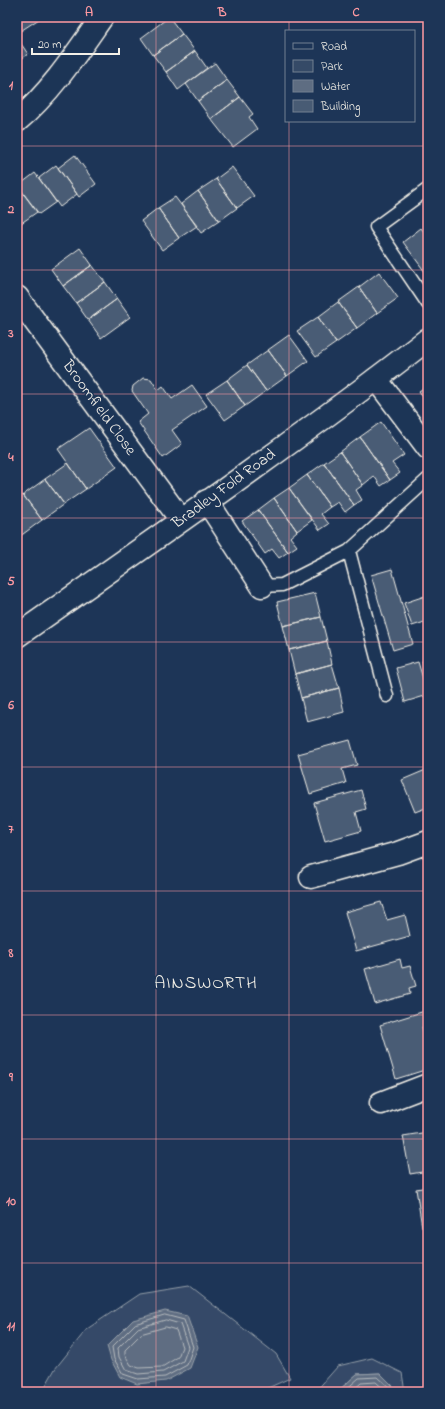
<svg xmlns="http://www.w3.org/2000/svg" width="445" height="1409" viewBox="0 0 445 1409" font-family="'Indie Flower',sans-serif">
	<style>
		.green { fill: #354a67; stroke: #949ea8 }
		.water { fill: #5e6d82; stroke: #9aa2ab }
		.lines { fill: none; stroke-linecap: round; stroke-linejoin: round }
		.shore { stroke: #b8bcbf; stroke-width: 1 }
		.building { fill: #485b74; stroke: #f4f1e8 }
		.lane-casing { stroke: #f4f1e8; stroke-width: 15 }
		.street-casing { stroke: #f4f1e8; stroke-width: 25 }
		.secondary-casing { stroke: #f4f1e8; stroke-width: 25 }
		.lane { stroke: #1d3557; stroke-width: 12 }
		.street { stroke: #1d3557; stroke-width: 22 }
		.secondary { stroke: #1d3557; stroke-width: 22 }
		.grid { fill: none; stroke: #ff9aa2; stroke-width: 1; stroke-opacity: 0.55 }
		.labels { text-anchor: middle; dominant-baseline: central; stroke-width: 3; stroke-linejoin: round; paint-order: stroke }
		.street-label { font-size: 16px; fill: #f4f1e8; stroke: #1d3557 }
		.quarter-label { font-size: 18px; letter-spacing: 1px; fill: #f4f1e8; stroke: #1d3557 }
		.neatline { fill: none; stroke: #ff9aa2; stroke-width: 1.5 }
		.grid-label { font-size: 13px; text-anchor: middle; font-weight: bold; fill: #ff9aa2 }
	</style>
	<rect width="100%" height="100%" fill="#1d3557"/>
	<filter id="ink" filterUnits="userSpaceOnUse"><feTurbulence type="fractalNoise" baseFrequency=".025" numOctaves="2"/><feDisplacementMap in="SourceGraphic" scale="8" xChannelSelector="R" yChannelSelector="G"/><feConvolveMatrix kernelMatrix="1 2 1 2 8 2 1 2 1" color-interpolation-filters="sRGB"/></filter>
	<g filter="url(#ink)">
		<path class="green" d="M 189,1286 L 276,1354 L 290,1378 L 259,1392 L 42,1392 L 55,1369 L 87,1329 L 139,1294 Z
			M 372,1358 L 402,1373 L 405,1392 L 396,1392 L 395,1388 L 380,1373 L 357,1374 L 337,1392 L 315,1392 L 338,1366 Z"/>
		<path class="water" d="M 165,1311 L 187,1316 L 198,1347 L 190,1368 L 166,1381 L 137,1384 L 120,1377 L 111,1360 L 107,1346 L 133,1320 Z
			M 380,1373 L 395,1388 L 396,1392 L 337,1392 L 357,1374 Z"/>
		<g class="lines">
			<path class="shore" d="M 165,1315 L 184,1320 L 193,1347 L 187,1365 L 165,1377 L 138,1379 L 123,1374 L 114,1359 L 112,1347 L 135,1324 Z
				M 166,1320 L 180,1324 L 188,1347 L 183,1361 L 163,1372 L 138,1374 L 126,1370 L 119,1357 L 118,1348 L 138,1328 Z
				M 166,1327 L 176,1330 L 182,1347 L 178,1357 L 162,1367 L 139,1368 L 131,1365 L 125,1355 L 125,1350 L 141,1334 Z
				M 343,1392 L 359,1378 L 378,1377 L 391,1389 L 392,1392
				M 351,1392 L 361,1383 L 376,1382 L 387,1392"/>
		</g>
		<path class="building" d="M 17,17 L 38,17 L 39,19 L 19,32 L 17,28 Z
			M 169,17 L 182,34 L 153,55 L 141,38 Z
			M 182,34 L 195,51 L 166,72 L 153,55 Z
			M 17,38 L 28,54 L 17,62 Z
			M 195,51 L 207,68 L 178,90 L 166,72 Z
			M 215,63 L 227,80 L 198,101 L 186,84 Z
			M 227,80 L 240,97 L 211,119 L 198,101 Z
			M 240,97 L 253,114 L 249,117 L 257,129 L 233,147 L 211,119 Z
			M 75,155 L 96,184 L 79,197 L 58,168 Z
			M 56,165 L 77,194 L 60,207 L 39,178 Z
			M 232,167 L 254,196 L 237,208 L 216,179 Z
			M 35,173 L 56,202 L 39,214 L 18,186 Z
			M 216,179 L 237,208 L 219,221 L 198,191 Z
			M 17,185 L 37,212 L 20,224 L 17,220 Z
			M 198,191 L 219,221 L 201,233 L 181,204 Z
			M 175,197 L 197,226 L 179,238 L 158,208 Z
			M 158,208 L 179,238 L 162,250 L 141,221 Z
			M 421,228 L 428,237 L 428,276 L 403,242 Z
			M 80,248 L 92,265 L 63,286 L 51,269 Z
			M 92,265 L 105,282 L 76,303 L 63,286 Z
			M 379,272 L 398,298 L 377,313 L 359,287 Z
			M 105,282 L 117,299 L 88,320 L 76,303 Z
			M 359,287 L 377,313 L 357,328 L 338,302 Z
			M 117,299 L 130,317 L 101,338 L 88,320 Z
			M 338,302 L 357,328 L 336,343 L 318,317 Z
			M 318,317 L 336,343 L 316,357 L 297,331 Z
			M 289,335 L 308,361 L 287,376 L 268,350 Z
			M 268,350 L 287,376 L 266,391 L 247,365 Z
			M 247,365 L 266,391 L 245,406 L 227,380 Z
			M 143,378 L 151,379 L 158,390 L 163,386 L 172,399 L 192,385 L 207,406 L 172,430 L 182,444 L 163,458 L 138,422 L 148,414 L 132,391 L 133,386 Z
			M 227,380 L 245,406 L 225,420 L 206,394 Z
			M 428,385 L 428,404 L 419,391 Z
			M 381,422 L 404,455 L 392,463 L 400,473 L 390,480 L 360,437 Z
			M 89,428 L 117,467 L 86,489 L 58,449 Z
			M 360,437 L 390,480 L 381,486 L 374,476 L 363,485 L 340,452 Z
			M 340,452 L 363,485 L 356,490 L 362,500 L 354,505 L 324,463 Z
			M 68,463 L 86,489 L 64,504 L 45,479 Z
			M 324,463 L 354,505 L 345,512 L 338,502 L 330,507 L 307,475 Z
			M 307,475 L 330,507 L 321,514 L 329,524 L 320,530 L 289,488 Z
			M 45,479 L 64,504 L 42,520 L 23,495 Z
			M 289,488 L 312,520 L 297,531 L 274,498 Z
			M 23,495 L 42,520 L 19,537 L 17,533 L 17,499 Z
			M 274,498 L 297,531 L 290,537 L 297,546 L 288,552 L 258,510 Z
			M 258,510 L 288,552 L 279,558 L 272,549 L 265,554 L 242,521 Z
			M 392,569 L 413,644 L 393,650 L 371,575 Z
			M 315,593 L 321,617 L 283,626 L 277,602 Z
			M 428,595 L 428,621 L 412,626 L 404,603 Z
			M 321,617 L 327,641 L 289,650 L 283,626 Z
			M 327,641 L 332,664 L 295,674 L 289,650 Z
			M 428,659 L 428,679 L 422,661 Z
			M 418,662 L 428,695 L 405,702 L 396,668 Z
			M 332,664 L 339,688 L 301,698 L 295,674 Z
			M 339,688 L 344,712 L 307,722 L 301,698 Z
			M 350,740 L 357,765 L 342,769 L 346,783 L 310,794 L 298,754 Z
			M 428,769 L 428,807 L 415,812 L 402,780 Z
			M 361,790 L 366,809 L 356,812 L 361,831 L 325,841 L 314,803 Z
			M 381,902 L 387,920 L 405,915 L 410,936 L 356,951 L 345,912 Z
			M 400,959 L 402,968 L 410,966 L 416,986 L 409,988 L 410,994 L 375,1004 L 365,969 Z
			M 428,1010 L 428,1026 L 422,1027 L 428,1049 L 428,1069 L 396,1079 L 380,1025 Z
			M 428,1132 L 428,1171 L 410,1174 L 403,1136 Z
			M 428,1187 L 428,1226 L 422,1227 L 416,1189 Z"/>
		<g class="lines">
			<defs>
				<path id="lane" d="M 428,189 L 376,227 L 428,304
					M 349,551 L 387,696
					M 262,586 L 282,585 L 349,551 L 428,479"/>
				<path id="street" d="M 17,121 C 51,92 76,54 102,17
					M 17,297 L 181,520
					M 376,379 L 428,448
					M 207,501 L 262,586
					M 311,877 L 398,853 L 428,842
					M 381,1103 L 428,1085"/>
				<path id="secondary" d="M 17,636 C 155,539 294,443 428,339"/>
			</defs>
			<use href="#lane" class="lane-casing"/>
			<use href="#street" class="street-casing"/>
			<use href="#secondary" class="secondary-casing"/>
			<use href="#lane" class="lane"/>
			<use href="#street" class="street"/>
			<use href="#secondary" class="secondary"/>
		</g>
	</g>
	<path class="grid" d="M 156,17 L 156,1392M 289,17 L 289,31M 289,121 L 289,1392M 17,146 L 428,146M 17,270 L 428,270M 17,394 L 428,394M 17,518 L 428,518M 17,642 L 428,642M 17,767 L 428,767M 17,891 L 428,891M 17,1015 L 428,1015M 17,1139 L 428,1139M 17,1263 L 428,1263"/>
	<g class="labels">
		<g class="street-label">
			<text transform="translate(99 408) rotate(54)">Broomfield Close</text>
			<text transform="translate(224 489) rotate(-36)">Bradley Fold Road</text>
		</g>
		<g class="quarter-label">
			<text x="206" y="984">AINSWORTH</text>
		</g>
	</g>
	<rect width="445" height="1409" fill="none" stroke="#1d3557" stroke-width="44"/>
	<rect x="285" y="30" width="130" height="92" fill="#1d3557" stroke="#738091"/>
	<rect x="293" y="43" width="20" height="6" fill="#1d3557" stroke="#738091"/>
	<text x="321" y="50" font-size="12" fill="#f4f1e8">Road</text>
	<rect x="293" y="60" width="20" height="12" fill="#354a67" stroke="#738091"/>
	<text x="321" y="70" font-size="12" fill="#f4f1e8">Park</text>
	<rect x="293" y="80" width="20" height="12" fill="#5e6d82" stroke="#738091"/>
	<text x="321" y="90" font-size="12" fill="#f4f1e8">Water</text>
	<rect x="293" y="100" width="20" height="12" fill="#485b74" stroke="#738091"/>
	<text x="321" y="110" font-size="12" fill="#f4f1e8">Building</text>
	<path d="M32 48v6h87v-6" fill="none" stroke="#f4f1e8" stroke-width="2"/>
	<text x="38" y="48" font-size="12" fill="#f4f1e8" stroke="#1d3557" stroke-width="3" paint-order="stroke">20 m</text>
	<rect x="22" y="22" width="401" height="1365" class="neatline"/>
	<g class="grid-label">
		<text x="89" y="16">A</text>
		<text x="222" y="16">B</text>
		<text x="356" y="16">C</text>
		<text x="11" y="89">1</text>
		<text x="11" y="213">2</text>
		<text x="11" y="337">3</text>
		<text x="11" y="461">4</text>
		<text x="11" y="585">5</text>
		<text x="11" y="709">6</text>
		<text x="11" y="833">7</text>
		<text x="11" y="957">8</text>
		<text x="11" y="1081">9</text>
		<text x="11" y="1205">10</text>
		<text x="11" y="1330">11</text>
	</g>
</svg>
